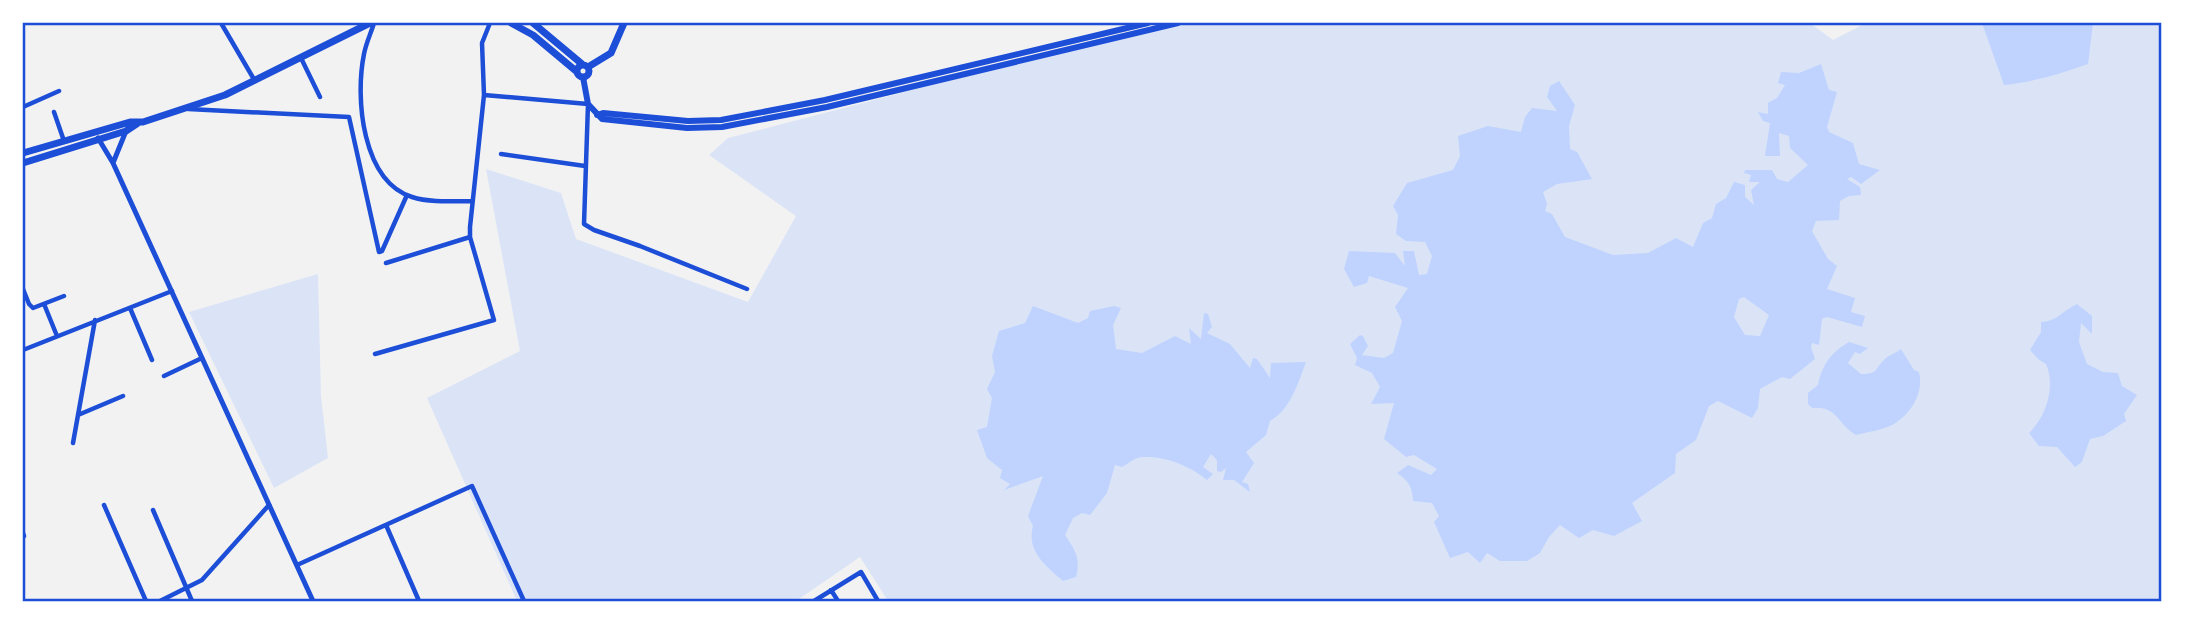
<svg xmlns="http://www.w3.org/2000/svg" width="2185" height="624" viewBox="0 0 2185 624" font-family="'Nunito Sans',sans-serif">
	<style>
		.green { fill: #dbe4f7 }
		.water { fill: #bfd3fe; fill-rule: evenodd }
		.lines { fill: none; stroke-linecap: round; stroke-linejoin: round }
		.minor { stroke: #1d4ed8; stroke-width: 4.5 }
		.tertiary { stroke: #1d4ed8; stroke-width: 5 }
		.secondary { stroke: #1d4ed8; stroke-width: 6 }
		.primary { stroke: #1d4ed8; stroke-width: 7 }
		.neatline { fill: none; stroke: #1d4ed8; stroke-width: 2.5 }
	</style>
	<rect width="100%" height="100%" fill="#f2f2f2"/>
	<path class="green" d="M 1170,23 L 1810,23 L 1833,40 L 1866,23 L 2162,23 L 2162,601 L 888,601 L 860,557 L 796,601 L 517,601 L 427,398 L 520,351 L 486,169 L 561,193 L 576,239 L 748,302 L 796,216 L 709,155 L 728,138 Z
		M 318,274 L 321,396 L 328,458 L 274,488 L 189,312 Z"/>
	<path class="water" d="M 1982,23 L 2093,23 L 2088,64 C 2061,74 2033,82 2004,85 Z
		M 1821,64 L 1829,90 L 1837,92 L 1827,127 L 1829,132 L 1853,143 L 1859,164 L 1880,170 L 1861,184 L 1851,177 L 1847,179 L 1860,187 L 1861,195 L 1849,196 L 1840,201 L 1839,220 L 1816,221 L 1812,231 L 1828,259 L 1837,266 L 1827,289 L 1855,298 L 1851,312 L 1865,316 L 1862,327 L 1827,317 L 1822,319 L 1819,345 L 1812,343 L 1811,347 L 1815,359 L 1790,379 L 1782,377 L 1760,389 L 1758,408 L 1752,418 L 1718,401 L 1709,406 L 1696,440 L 1676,454 L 1675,473 L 1632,503 L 1642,521 L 1614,536 L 1593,530 L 1579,538 L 1560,525 L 1549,537 L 1540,553 L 1527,561 L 1500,561 L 1487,553 L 1480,563 L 1468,552 L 1450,558 L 1434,522 L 1439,516 L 1432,503 L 1413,501 C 1412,487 1409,481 1397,473 L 1408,465 L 1431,475 L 1437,469 L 1414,455 L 1406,457 L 1384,439 L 1394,403 L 1371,404 L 1380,387 L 1372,373 L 1355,365 L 1357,358 L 1350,344 L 1360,335 L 1363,336 L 1368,346 L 1362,355 L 1384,358 L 1393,353 L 1402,321 L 1395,307 L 1408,288 L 1369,276 L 1367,283 L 1354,287 L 1344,269 L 1349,251 L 1395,253 L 1405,266 L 1403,251 L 1414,251 L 1419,275 L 1427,274 L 1432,256 L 1425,242 L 1406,241 L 1396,234 L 1398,215 L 1393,206 L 1407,183 L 1453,170 L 1460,156 L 1458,136 L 1488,126 L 1521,132 L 1525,117 L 1532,108 L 1557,111 L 1547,97 L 1550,86 L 1559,81 L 1575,105 L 1569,126 L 1570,149 L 1577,152 L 1592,179 L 1557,184 L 1543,192 L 1547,204 L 1545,211 L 1552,214 L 1565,237 L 1613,255 L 1648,253 L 1676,238 L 1693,247 L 1703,223 L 1712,218 L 1716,204 L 1726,198 L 1734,182 L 1745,185 L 1745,197 L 1754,205 L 1751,190 L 1760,182 L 1749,182 L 1751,175 L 1744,173 L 1745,170 L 1772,170 L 1777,179 L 1788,182 L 1808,165 L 1790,148 L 1789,136 L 1779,133 L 1780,156 L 1765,156 L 1770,123 L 1763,121 L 1758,112 L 1768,114 L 1768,103 L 1777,98 L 1785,85 L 1778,83 L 1781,72 L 1799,73 ZM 1744,297 L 1769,315 L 1760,336 L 1745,335 L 1734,317 L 1739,299 Z
		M 2077,304 L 2092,316 L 2092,334 L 2081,323 L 2079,342 L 2087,364 L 2103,372 L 2118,373 L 2122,386 L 2137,395 L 2124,414 L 2126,421 L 2103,436 L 2090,439 L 2082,462 L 2075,467 L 2057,447 L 2039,446 L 2029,433 C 2046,417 2056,387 2046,364 L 2038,359 L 2030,350 L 2041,332 L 2041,322 C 2056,322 2064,310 2077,304 Z
		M 1033,306 L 1078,323 L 1088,318 L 1090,311 L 1114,306 L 1121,308 L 1113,325 L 1116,349 L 1142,353 L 1175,336 L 1191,344 L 1189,328 L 1201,339 L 1204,313 L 1208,314 L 1212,327 L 1207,333 L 1230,344 L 1250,368 L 1253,358 L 1257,359 L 1270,378 L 1271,363 L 1306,362 C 1298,383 1291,409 1270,421 L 1266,435 L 1246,452 L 1254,463 L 1242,482 L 1248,484 L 1250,492 L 1234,480 L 1223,480 L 1226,468 L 1221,472 L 1217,471 L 1217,460 L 1211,454 L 1203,467 L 1213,474 L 1207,480 C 1190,466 1166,456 1143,457 C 1136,457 1129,463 1122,467 L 1115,465 L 1107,493 L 1090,515 L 1082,513 L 1073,518 L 1065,535 C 1075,550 1081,558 1076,577 L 1063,581 C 1046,566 1026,551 1033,526 L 1028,516 L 1043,476 L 1004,490 L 1010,484 L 1000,478 L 1002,470 L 987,458 L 977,430 L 987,427 L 992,398 L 987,389 L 995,372 L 992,356 L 999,331 L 1025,323 Z
		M 1849,342 L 1868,348 L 1860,354 L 1855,352 L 1848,363 L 1861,374 C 1879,374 1874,369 1885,359 C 1889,355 1896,353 1901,349 L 1914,370 L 1919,372 C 1924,392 1912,413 1894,424 C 1884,430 1867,432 1856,435 C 1836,423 1838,406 1812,408 L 1808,404 L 1808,393 L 1818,385 C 1822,365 1831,352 1849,342 Z"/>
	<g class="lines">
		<path class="minor" d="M 221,23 L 255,81
			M 374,23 C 371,33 366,43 364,54 C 355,98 362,181 412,197 C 430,203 454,201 472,201
			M 301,58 L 320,97
			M 484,95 L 588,104 L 584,224 L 594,230 L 640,246 L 747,289
			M 23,107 L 59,91
			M 188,109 L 349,117 L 379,252 L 382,251 L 407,195
			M 54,112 L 64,141
			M 501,154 L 585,166
			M 386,263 L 470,237
			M 23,289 L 29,304 L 33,308 L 64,296
			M 44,304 L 57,336
			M 130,308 L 152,360
			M 23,350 L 172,291
			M 375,354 L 494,320 L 470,237 L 470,227 L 484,95 L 482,43 L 490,23
			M 164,376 L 202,358
			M 78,415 L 123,396
			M 73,443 L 95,320
			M 104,505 L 146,601
			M 153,510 L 192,601
			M 386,525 L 419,601
			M 23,533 L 24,536
			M 297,565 L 472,486 L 524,601
			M 831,590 L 838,601
			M 160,601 L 202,580 L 269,505
			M 814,601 L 861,572 L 878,601"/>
		<path class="tertiary" d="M 98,138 L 113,163 L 313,601
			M 113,163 L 126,131"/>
		<path class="secondary" d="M 583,77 L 588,104 L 602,119 L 687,128 L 722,127 L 827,107 L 1178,23
			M 597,115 L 603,113 L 688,121 L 721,120 L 825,100 L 1148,23"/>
		<path class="primary" d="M 511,23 L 533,35 L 576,71
			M 533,23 L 582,64
			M577 71a6 6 0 1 1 12 0a6 6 0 1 1-12 0Z
			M 588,67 L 611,53 L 624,23
			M 23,153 L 130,122 L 143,122 L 225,95 L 370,23
			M 23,163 L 126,131 L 138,123"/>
	</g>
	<rect width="2185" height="624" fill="none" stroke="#ffffff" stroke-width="49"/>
	<rect x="24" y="24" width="2136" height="576" class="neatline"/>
</svg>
